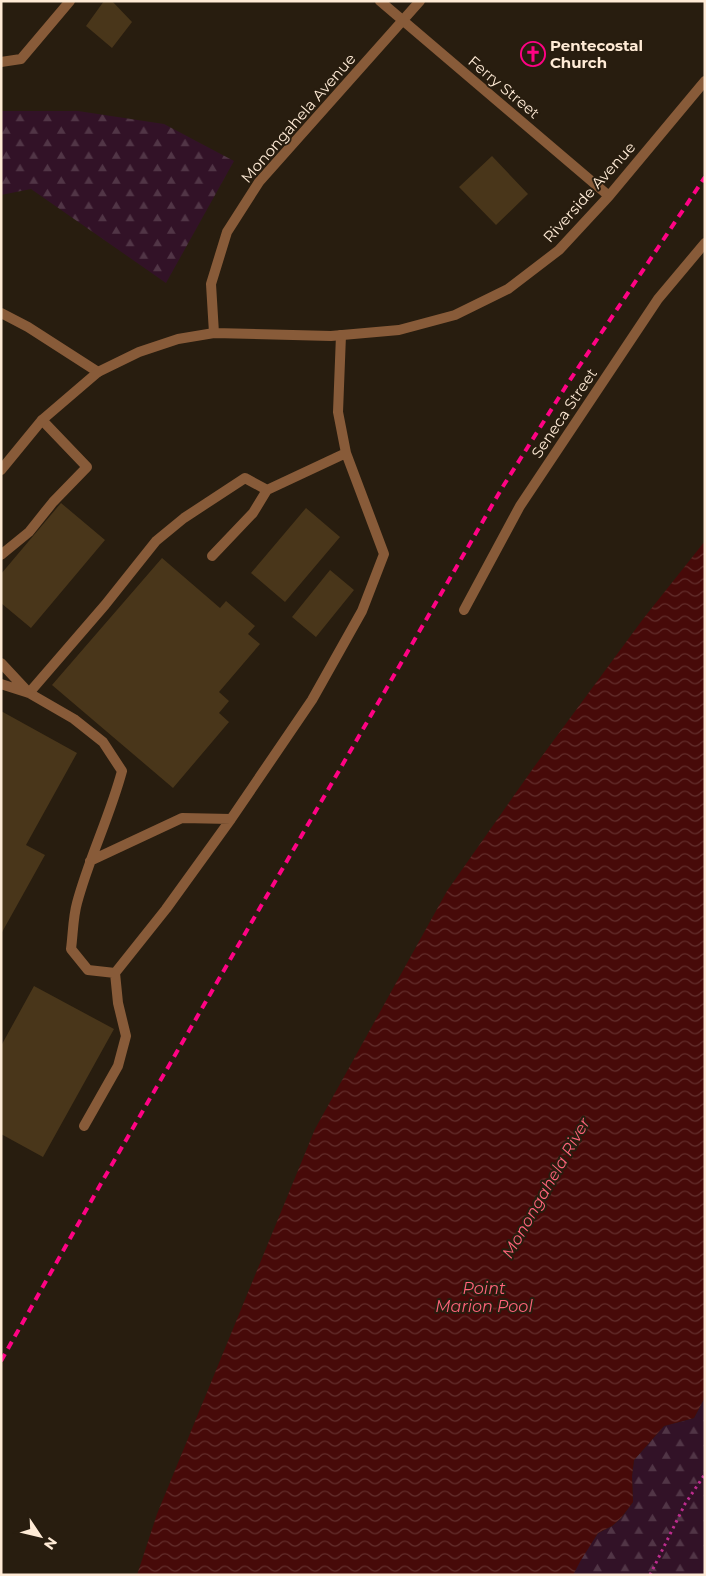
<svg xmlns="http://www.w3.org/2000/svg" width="706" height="1576" viewBox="0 0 706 1576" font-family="Montserrat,sans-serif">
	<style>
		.forest { fill: url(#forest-firs) }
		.water { fill: url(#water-waves) }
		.building { fill: #49361a }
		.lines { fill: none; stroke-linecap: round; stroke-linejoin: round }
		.path { stroke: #bd2c8e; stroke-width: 3; stroke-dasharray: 2.5 4; stroke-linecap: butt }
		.service { stroke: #885b39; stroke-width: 10 }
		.minor { stroke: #885b39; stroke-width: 10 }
		.rail { stroke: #ff0284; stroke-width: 4; stroke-dasharray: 8 6; stroke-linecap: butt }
		.labels { text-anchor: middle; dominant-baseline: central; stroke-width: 4; stroke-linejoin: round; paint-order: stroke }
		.poi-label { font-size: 15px; font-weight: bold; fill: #ffebd6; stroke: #281d0f; text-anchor: start }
		.street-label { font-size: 15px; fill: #ffebd6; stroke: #281d0f }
		.water-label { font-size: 16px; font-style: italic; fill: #ff647b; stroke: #281d0f }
	</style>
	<defs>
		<pattern id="forest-firs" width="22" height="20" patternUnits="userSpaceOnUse" patternTransform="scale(1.25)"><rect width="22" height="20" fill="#321227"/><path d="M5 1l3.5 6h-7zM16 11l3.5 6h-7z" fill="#513546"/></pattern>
		<pattern id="water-waves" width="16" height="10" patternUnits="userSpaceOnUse" patternTransform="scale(1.25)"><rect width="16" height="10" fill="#470a09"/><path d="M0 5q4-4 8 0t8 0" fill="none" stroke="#632e2c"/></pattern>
	</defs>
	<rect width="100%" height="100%" fill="#281d0f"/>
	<path class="forest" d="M 1,111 L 78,111 L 164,124 L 234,161 L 166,283 L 31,189 L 1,195 Z
		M 705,1397 L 705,1575 L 573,1575 L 580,1560 L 598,1533 L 612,1526 L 621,1518 L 633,1502 L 632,1476 L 634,1460 L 664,1426 L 694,1418 Z"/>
	<path class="water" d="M 705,541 L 705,1397 L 694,1418 L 664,1426 L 634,1460 L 632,1476 L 633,1502 L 621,1518 L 612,1526 L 598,1533 L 581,1560 L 573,1575 L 137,1575 L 157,1514 L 315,1129 L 447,891 L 534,767 L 643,619 Z"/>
	<path class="building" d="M 104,1 L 112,1 L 132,22 L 112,48 L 86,26 Z
		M 492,156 L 528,194 L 496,225 L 459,187 Z
		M 61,503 L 105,540 L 31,628 L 1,603 L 1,574 Z
		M 306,508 L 340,537 L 285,602 L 251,573 Z
		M 162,558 L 220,608 L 226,601 L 255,626 L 248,634 L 260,644 L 219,692 L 229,701 L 219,713 L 229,722 L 173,788 L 52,685 Z
		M 330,570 L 354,590 L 316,637 L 292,617 Z
		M 1,711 L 77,753 L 26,845 L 45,855 L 1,934 Z
		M 34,986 L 114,1029 L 43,1157 L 1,1134 L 1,1046 Z"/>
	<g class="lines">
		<path class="path" d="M 650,1575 L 685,1504 L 705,1474"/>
		<path class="service" d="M 1,313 L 28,327 L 98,372
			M 1,555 L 29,532 L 53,502 L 87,467 L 42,420
			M 212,556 L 253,513 L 267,490
			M 1,663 L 29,693 L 105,605 L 156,541 L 184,518 L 245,478 L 267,490 L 346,453
			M 1,684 L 29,693 L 74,719 L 103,742 L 122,771 C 110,816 89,858 77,903 C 73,917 73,934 71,949 L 88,970 L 115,973
			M 90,861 L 182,818 L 231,819
			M 84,1126 L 118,1066 L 126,1036 L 118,1003 L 115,973 L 166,909 L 231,819 L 312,700 L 362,611 L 384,554 L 346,453 L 338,412 L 341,335"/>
		<path class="minor" d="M 380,1 L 609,196
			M 1,62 L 21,59 L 70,1
			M 214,333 L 211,284 L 227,232 L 259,182 L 420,1
			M 1,470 L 42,420 L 98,372 L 139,352 L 178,339 L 214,333 L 331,336 L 399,330 L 455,315 L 508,289 L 559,250 L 609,196 L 705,81
			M 464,610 L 520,506 L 658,299 L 705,243"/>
		<path class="rail" d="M 1,1361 L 103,1180 L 502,488 L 568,383 L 705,177"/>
	</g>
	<defs>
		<symbol id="church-ring" viewBox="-11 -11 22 22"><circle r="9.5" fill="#281d0f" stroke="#ff0284" stroke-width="1.5"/><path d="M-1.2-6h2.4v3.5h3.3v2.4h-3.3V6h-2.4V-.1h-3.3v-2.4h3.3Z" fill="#ff0284"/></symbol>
	</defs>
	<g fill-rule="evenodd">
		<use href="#church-ring" x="519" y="40" width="28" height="28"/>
	</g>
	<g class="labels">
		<g class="poi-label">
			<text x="550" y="45">Pentecostal<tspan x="550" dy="17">Church</tspan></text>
		</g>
		<g class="street-label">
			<text transform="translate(504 87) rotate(40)">Ferry Street</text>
			<text transform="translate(298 118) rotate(-49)">Monongahela Avenue</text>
			<text transform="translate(589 192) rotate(-48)">Riverside Avenue</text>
			<text transform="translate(564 413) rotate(-56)">Seneca Street</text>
		</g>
		<g class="water-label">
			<text transform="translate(546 1188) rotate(-60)">Monongahela River</text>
			<text x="484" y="1288">Point<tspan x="484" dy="18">Marion Pool</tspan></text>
		</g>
	</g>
	<rect width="706" height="1576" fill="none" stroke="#ffebd6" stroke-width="5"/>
	<g transform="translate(40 1536) rotate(125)" stroke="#281d0f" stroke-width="4" paint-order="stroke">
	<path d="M0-4L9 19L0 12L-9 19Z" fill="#ffebd6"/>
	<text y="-8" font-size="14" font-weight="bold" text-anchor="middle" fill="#ffebd6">N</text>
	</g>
</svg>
